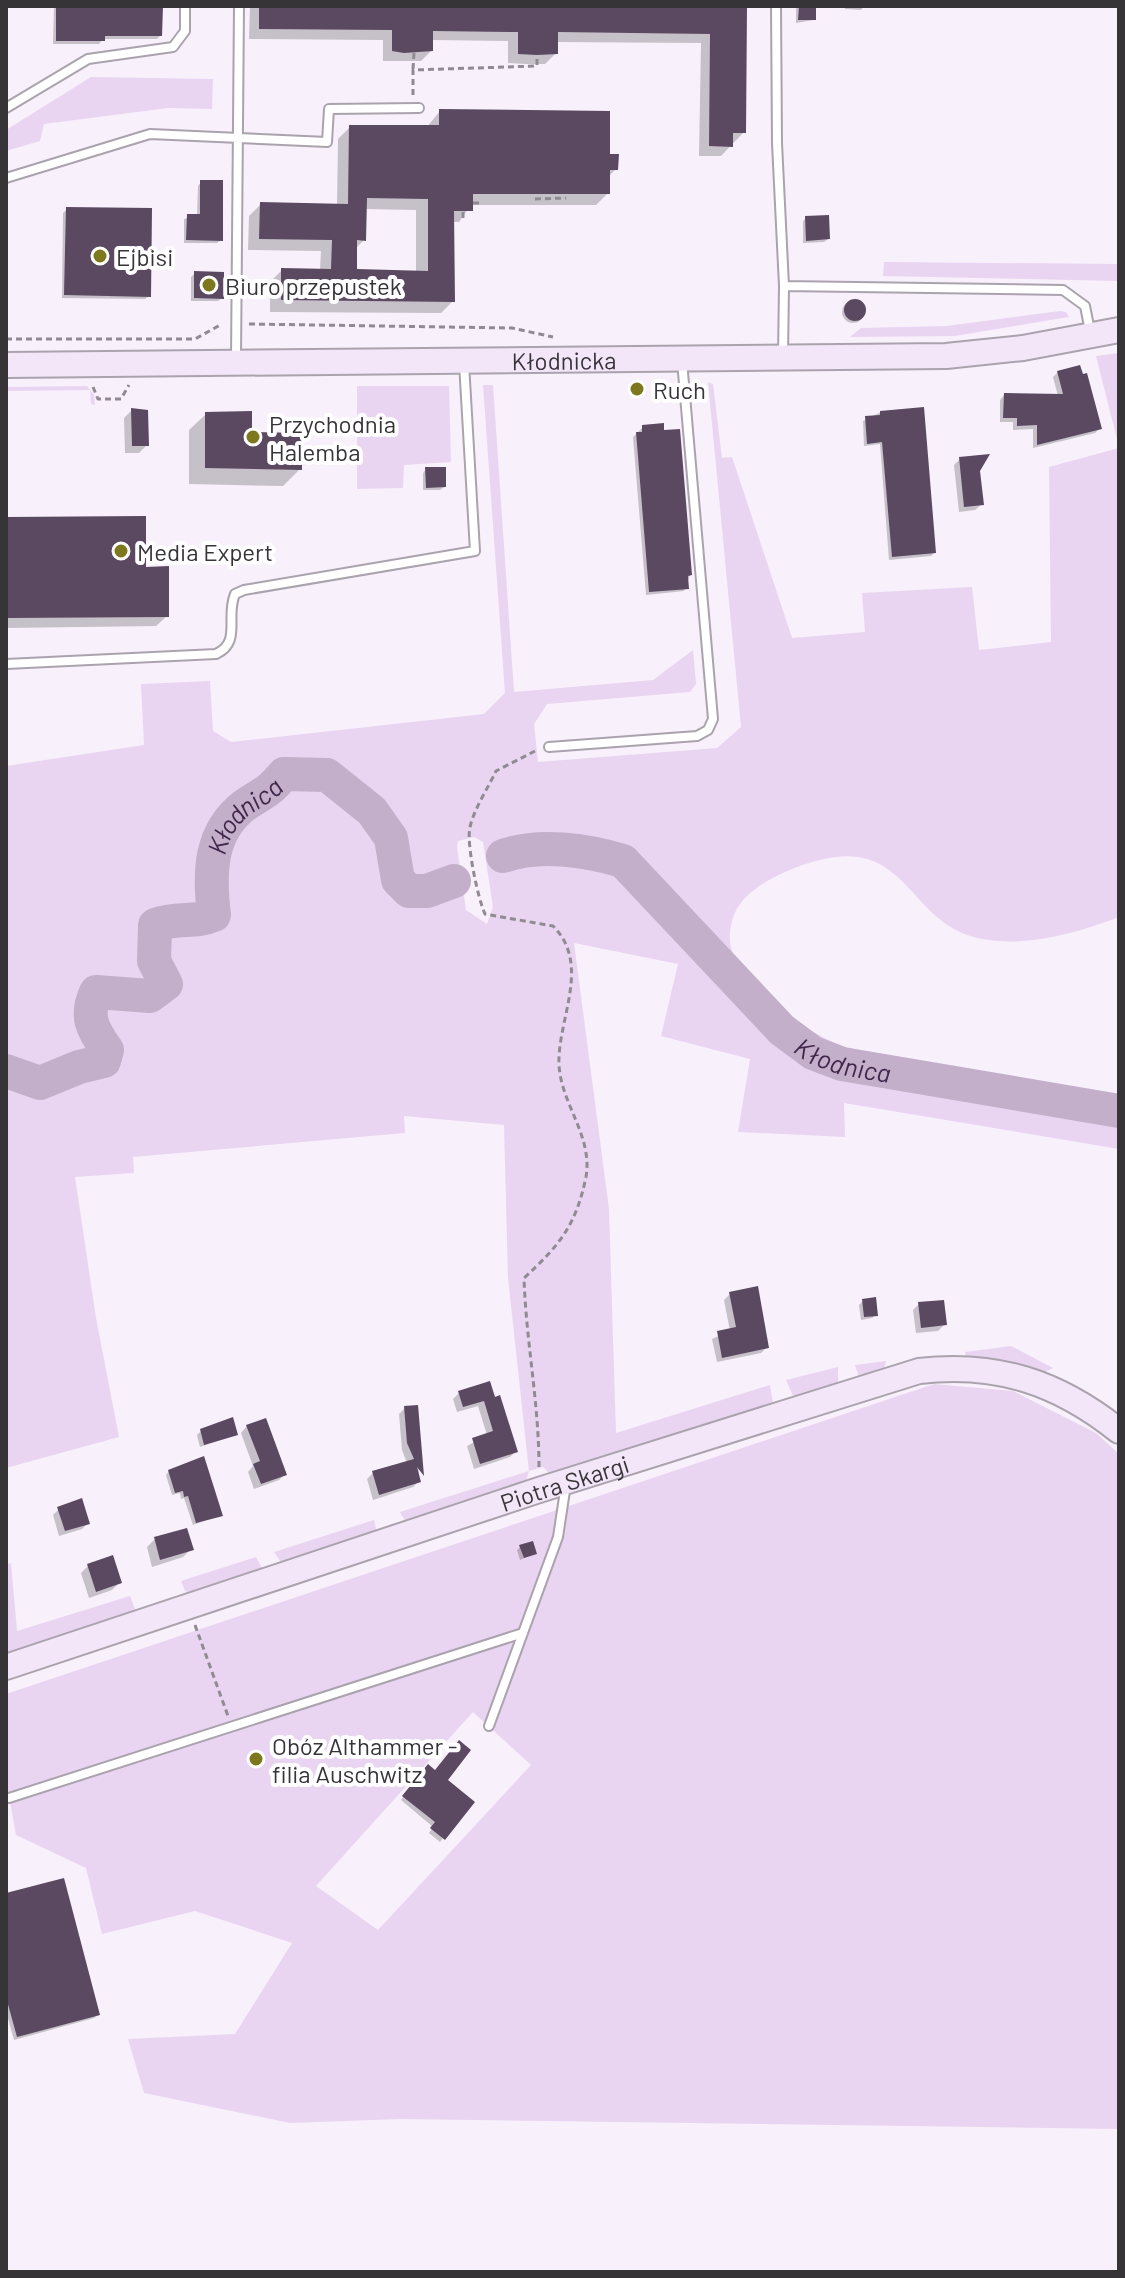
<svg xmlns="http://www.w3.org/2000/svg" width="1125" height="2278" viewBox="0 0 1125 2278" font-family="Barlow,sans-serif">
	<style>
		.green { fill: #e9d5f1; fill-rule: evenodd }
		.shadow { fill: #0003; fill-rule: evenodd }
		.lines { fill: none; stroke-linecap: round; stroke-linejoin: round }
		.river { stroke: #c3afca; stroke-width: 34 }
		.building { fill: #5a4961; fill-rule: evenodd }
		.lane-casing { stroke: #aaa3ad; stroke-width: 12 }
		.secondary-casing { stroke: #aaa3ad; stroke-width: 28 }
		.path { stroke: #908a92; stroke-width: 3; stroke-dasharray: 6 4; stroke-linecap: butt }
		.lane { stroke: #fff; stroke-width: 8 }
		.secondary { stroke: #f3e6f9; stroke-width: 24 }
		.poi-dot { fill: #7d781e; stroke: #fff; stroke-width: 3 }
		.labels { text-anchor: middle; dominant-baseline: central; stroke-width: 8; stroke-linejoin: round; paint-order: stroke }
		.poi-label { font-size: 24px; fill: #373438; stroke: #fff; text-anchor: start }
		.street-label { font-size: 24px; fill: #373438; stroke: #fff }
		.water-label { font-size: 26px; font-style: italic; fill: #41254b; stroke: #fff }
	</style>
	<rect width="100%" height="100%" fill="#f8f0fb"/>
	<path class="green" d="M 91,77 L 213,79 L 212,109 L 168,108 L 44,124 L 40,141 L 6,151 L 6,130 Z
		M 884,262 L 1119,264 L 1119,281 L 883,276 Z
		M 1060,311 L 1066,312 L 1069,317 L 955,336 L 850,337 L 861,328 L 947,326 Z
		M 1119,353 L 1119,447 L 1096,356 Z
		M 708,382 L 713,384 L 722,458 L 732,457 L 792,638 L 865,632 L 862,593 L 972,587 L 979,650 L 1051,642 L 1049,467 L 1119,448 L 1119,917 C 1079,932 1032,946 989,940 C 898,930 915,814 783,873 C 761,883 738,897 732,921 C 725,947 735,962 752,981 C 779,1012 805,1030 844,1047 L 1119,1097 L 1119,1149 L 844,1103 L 845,1137 L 738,1132 L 750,1059 L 661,1036 L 678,964 L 574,943 L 609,1209 L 616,1433 L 770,1385 L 773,1404 L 553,1477 L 543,1467 L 529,1471 L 525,1485 L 407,1524 L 400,1512 L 529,1471 L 508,1278 L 504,1125 L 404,1116 L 405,1133 L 133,1157 L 134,1173 L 75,1177 L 96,1318 L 119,1437 L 6,1468 L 6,766 L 144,745 L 141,684 L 210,681 L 213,731 L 231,742 L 484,714 L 505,693 L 483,385 L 493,385 L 514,692 L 653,680 L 693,650 L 696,684 L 690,692 L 547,704 L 534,724 L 538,762 L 717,748 L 741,727 ZM 474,837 L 483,842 L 493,907 L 487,924 L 466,910 L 457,847 L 458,841 Z
		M 87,386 L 94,395 L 95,405 L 91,404 L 90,390 L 6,391 L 6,387 Z
		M 357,386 L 449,386 L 451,462 L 404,465 L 403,488 L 357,489 Z
		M 1011,1346 L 1053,1368 L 1043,1373 L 966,1357 L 965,1352 Z
		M 886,1361 L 884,1369 L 859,1377 L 855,1365 Z
		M 838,1367 L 838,1383 L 793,1396 L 786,1380 Z
		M 934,1384 L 1013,1391 L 1096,1433 L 1119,1454 L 1119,2129 L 400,2119 L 290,2123 L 144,2093 L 128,2039 L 235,2034 L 292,1943 L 195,1911 L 102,1934 L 86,1868 L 16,1835 L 6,1779 L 6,1694 ZM 473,1712 L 531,1765 L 378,1930 L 316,1886 Z
		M 374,1520 L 377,1532 L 286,1563 L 281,1562 L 274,1552 Z
		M 256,1557 L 262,1568 L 257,1573 L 191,1593 L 185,1591 L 181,1581 Z
		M 11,1563 L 17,1631 L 130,1596 L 135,1609 L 132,1614 L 6,1656 L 6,1565 Z"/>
	<path class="shadow" d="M 54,6 L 161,6 L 160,36 L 157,39 L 103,39 L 99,44 L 53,44 Z
		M 250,6 L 745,6 L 744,132 L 721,156 L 699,156 L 701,43 L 556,42 L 556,53 L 545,64 L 526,64 L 508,63 L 508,41 L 431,40 L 431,51 L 421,61 L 383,61 L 383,40 L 249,39 Z
		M 796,6 L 814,6 L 814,20 L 796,23 Z
		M 845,6 L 864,6 L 861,10 L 845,9 Z
		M 440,111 L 608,156 L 616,169 L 608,177 L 608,193 L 596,205 L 471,205 L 459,222 L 452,222 L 453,301 L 441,313 L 270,312 L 270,282 L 282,270 L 320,271 L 321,251 L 248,250 L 249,216 L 261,204 L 337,206 L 338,139 L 350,127 L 427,127 ZM 365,209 L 416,210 L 416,272 L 355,271 L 355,249 L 364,240 Z
		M 201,182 L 221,240 L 217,243 L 184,243 L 184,219 L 197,216 L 198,186 Z
		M 67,209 L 149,296 L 145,299 L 62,298 L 63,213 Z
		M 806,218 L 828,239 L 824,242 L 803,243 L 803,221 Z
		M 195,273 L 222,298 L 218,301 L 191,301 L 191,277 Z
		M842 312a11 11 0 1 1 22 0a11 11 0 1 1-22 0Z
		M 1058,372 L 1100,428 L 1095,433 L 1033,448 L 1033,429 L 1013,430 L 1013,422 L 1000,422 L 1000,400 L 1004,395 L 1058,396 L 1053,377 Z
		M 132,410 L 147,445 L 139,453 L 125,453 L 124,418 Z
		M 881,412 L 934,553 L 931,556 L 889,560 L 880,444 L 864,446 L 863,421 Z
		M 206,414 L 251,434 L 300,469 L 283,486 L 189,484 L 189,430 Z
		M 643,427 L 690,575 L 684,591 L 646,595 L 633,437 Z
		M 960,459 L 982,504 L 975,510 L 959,512 L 954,465 Z
		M 426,469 L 444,487 L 440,490 L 423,490 L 423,473 Z
		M 6,519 L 143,569 L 167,616 L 156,626 L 6,628 Z
		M 730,1294 L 767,1347 L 761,1353 L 717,1362 L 712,1339 L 730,1331 L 724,1300 Z
		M 863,1301 L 876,1315 L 872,1318 L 861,1320 L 859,1305 Z
		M 919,1304 L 945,1324 L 938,1331 L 916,1333 L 913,1310 Z
		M 489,1384 L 516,1451 L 510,1457 L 474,1469 L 467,1446 L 487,1435 L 478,1406 L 457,1412 L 453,1399 L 459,1393 Z
		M 416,1407 L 419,1481 L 413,1487 L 373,1500 L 367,1479 L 373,1473 L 407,1463 L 402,1450 L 399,1414 L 405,1408 Z
		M 247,1426 L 285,1474 L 279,1480 L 254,1489 L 248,1472 L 253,1466 L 241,1433 Z
		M 201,1431 L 236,1435 L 200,1447 L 197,1435 Z
		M 169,1471 L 221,1515 L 193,1525 L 184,1498 L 181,1499 L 180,1493 L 172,1495 L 166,1475 Z
		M 59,1509 L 87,1524 L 82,1529 L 59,1536 L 53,1515 Z
		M 155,1539 L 191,1549 L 183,1557 L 152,1567 L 147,1547 Z
		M 520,1547 L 535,1553 L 520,1560 L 517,1550 Z
		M 88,1566 L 119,1583 L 112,1590 L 89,1598 L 81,1573 Z
		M 425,1770 L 445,1780 L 443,1838 L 440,1842 L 429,1833 L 433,1827 L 401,1800 Z
		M 6,1895 L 98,2015 L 94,2018 L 14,2040 L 6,2011 Z"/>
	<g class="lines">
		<g class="river">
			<path id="s1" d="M 503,856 C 539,843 586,850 623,861 L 782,1030 L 813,1053 L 842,1064 L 1119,1111"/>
			<path id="s2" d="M 6,1071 L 40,1083 L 79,1067 L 104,1061 L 107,1050 C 92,1029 85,1016 96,992 L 150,996 L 166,984 L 154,961 L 155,925 C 177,917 196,923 214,915 C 209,874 209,832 245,805 C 264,792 267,794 284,774 L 327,775 L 372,811 L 391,838 L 398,880 L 409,891 L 427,891 L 454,881"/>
		</g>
	</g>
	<path class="building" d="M 56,6 L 163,6 L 162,36 L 105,36 L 105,41 L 56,41 Z
		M 259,6 L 747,6 L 746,133 L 733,133 L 733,147 L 709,146 L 710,34 L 558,32 L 558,54 L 537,55 L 518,54 L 518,32 L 433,31 L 433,51 L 404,53 L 392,51 L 392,30 L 259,29 Z
		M 799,6 L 816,6 L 816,20 L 798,20 Z
		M 439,109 L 610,111 L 610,154 L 619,154 L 618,170 L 610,170 L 610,194 L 473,194 L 473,211 L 454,211 L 455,302 L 281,300 L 281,268 L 331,269 L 332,240 L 259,239 L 260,202 L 348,204 L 349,125 L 439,125 ZM 367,198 L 428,199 L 428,271 L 357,269 L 357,240 L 366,241 Z
		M 200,180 L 223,180 L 223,241 L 186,240 L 187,214 L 200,214 Z
		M 66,207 L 152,208 L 151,297 L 64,295 Z
		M 829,215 L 830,239 L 806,241 L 805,216 Z
		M 194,271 L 224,272 L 224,299 L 194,298 Z
		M844 310a11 11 0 1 1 22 0a11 11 0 1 1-22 0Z
		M 1080,365 L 1083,374 L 1087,373 L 1102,429 L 1037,445 L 1037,425 L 1017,426 L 1017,418 L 1003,418 L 1004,393 L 1063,394 L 1057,371 Z
		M 924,407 L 936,553 L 892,557 L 882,442 L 867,444 L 865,416 L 880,415 L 880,411 Z
		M 131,408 L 148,410 L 149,446 L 132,446 Z
		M 252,411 L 252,432 L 302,433 L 302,470 L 205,468 L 205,412 Z
		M 664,423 L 664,430 L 680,429 L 692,575 L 688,576 L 689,589 L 649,592 L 636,432 L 642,432 L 642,425 Z
		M 990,454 L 980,471 L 984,505 L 964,507 L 959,457 Z
		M 425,467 L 446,467 L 446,487 L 426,488 Z
		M 146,516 L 146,567 L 169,566 L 169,617 L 6,618 L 6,517 Z
		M 758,1286 L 769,1348 L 722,1358 L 717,1331 L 736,1327 L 729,1292 Z
		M 876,1297 L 878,1316 L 864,1317 L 862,1299 Z
		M 944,1300 L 947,1325 L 921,1328 L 918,1302 Z
		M 490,1381 L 495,1397 L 500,1395 L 518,1452 L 480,1464 L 472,1438 L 493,1431 L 484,1401 L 463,1407 L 458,1391 Z
		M 418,1405 L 424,1476 L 417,1467 L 421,1482 L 379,1495 L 372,1471 L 414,1459 L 407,1443 L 404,1406 Z
		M 233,1417 L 238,1435 L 204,1445 L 200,1429 Z
		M 266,1418 L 287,1475 L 261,1484 L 253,1464 L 260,1461 L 246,1425 Z
		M 204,1456 L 223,1516 L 196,1523 L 188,1496 L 184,1497 L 183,1491 L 175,1493 L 168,1470 Z
		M 82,1498 L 90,1524 L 65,1531 L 57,1507 Z
		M 187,1528 L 194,1550 L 160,1560 L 154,1537 Z
		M 533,1541 L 537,1554 L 524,1558 L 519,1545 Z
		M 113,1555 L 122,1583 L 96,1592 L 87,1564 Z
		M 459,1740 L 471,1750 L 448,1780 L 475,1802 L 445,1840 L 430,1828 L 435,1822 L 402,1796 L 428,1764 L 435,1770 Z
		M 64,1878 L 100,2015 L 17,2037 L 6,1997 L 6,1893 Z"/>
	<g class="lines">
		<defs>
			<path id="lane" d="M 776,6 L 777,143 L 784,286
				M 6,108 L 88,59 L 173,47 L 185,31 L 185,6
				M 6,178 L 150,134 L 327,142 L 329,109 L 419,108
				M 783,356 L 784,286 L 1063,290 L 1085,306 L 1090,331
				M 236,359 L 239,6
				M 6,664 L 216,654 C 242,642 225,617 235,594 L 244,590 L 475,551 L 464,363
				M 549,747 L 697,736 L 708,730 L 713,719 L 682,361
				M 489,1726 L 558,1537 L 566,1484
				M 9,1798 L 523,1633"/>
			<g id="secondary">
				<path id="s3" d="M 6,365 L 946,356 L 1023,348 L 1119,330"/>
				<path id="s4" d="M 6,1667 L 539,1490 L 919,1371 C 996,1362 1058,1382 1119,1431"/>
			</g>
		</defs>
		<use href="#lane" class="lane-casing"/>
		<use href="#secondary" class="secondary-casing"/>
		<path class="path" d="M 413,69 L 414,53
			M 413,95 L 413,70 L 537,66 L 537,55
			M 535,199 L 566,198
			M 473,203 L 481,203
			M 463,218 L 463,211
			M 249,324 L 512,328 L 553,337
			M 6,339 L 195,339 L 222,324
			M 93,387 L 98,399 L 121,399 L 129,385
			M 535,751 L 496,771 C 488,788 474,809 470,827 C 466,843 478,899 485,914 L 553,926 C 592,965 557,1020 559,1065 C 561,1104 593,1136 586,1177 C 576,1225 560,1245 524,1278 C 526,1341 539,1403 539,1467
			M 195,1625 L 228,1716"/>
		<use href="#lane" class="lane"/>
		<use href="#secondary" class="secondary"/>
	</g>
	<g class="poi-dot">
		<circle cx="100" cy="256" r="8"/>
		<circle cx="209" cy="285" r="8"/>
		<circle cx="637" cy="389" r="8"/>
		<circle cx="253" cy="437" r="8"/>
		<circle cx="121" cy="551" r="8"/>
		<circle cx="256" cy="1759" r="8"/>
	</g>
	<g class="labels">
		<g class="poi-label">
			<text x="116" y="256">Ejbisi</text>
			<text x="225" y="285">Biuro przepustek</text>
			<text x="653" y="389">Ruch</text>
			<text x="269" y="423">Przychodnia<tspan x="269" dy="28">Halemba</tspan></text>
			<text x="137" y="551">Media Expert</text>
			<text x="272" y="1745">Obóz Althammer -<tspan x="272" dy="28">filia Auschwitz</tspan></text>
		</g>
		<g class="street-label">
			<text stroke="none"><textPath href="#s3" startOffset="558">Kłodnicka</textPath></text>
			<text stroke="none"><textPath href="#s4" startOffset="588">Piotra Skargi</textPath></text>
		</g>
		<g class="water-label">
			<text stroke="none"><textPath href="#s2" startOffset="486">Kłodnica</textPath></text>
			<text stroke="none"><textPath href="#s1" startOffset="424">Kłodnica</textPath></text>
		</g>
	</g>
	<rect width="1125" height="2278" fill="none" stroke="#373438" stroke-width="16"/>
</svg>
